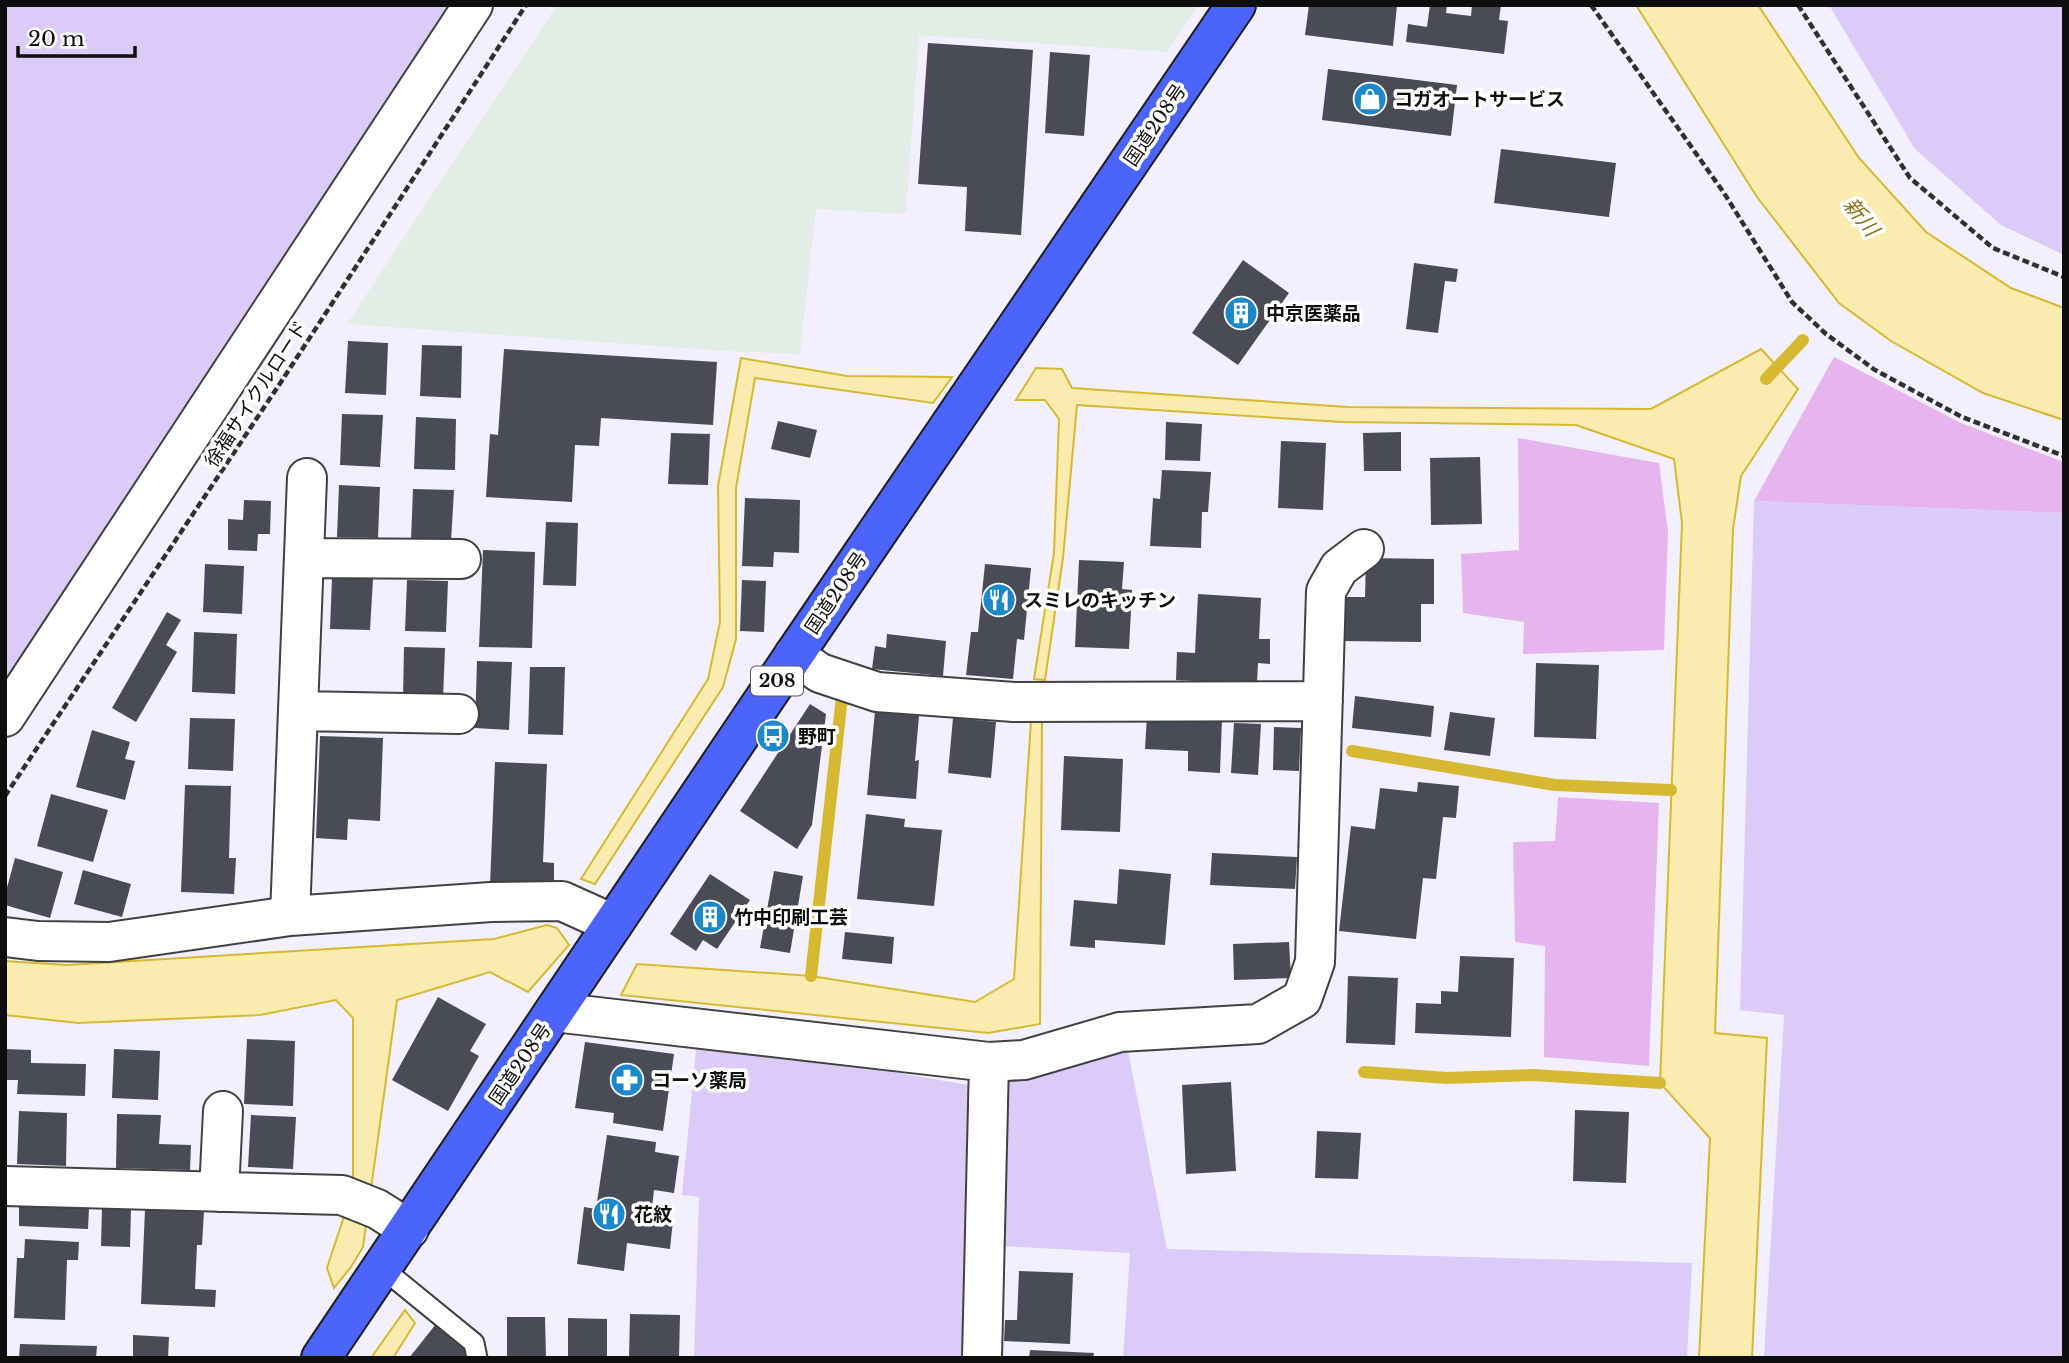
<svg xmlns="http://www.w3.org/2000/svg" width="2069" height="1363" viewBox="0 0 2069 1363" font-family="'Libre Baskerville','Noto Sans JP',serif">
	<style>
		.industrial { fill: #e2ede5 }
		.farmland { fill: #dbccf7 }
		.green { fill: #e7b5ed }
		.water { fill: #faebaf; stroke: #d7b931; stroke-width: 2 }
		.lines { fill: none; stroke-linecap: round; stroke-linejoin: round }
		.stream { stroke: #d7b931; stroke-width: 12 }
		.building { fill: #494c57 }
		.lane-casing { stroke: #414141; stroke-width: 23 }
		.street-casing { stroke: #414141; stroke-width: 42 }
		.highway-casing { stroke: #1f1f1f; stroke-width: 42 }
		.path { stroke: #303030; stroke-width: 4.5; stroke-dasharray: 7 3.5; stroke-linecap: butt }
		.lane { stroke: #fff; stroke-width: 19 }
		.street { stroke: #fff; stroke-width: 38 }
		.highway { stroke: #4d63fe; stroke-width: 38 }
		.labels { text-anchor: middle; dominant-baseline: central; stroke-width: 7; stroke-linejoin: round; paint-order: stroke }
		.shield { fill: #fff; stroke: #565656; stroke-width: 2 }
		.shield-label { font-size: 18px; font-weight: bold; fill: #0e0e0e }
		.poi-label { font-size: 19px; font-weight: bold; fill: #0e0e0e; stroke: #fff; text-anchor: start }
		.street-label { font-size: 19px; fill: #0e0e0e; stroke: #fff }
		.water-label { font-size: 21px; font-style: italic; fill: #83720f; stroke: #fff }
	</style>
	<rect width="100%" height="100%" fill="#f2efff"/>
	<path class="industrial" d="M 557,5 L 1199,5 L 1167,52 L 919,35 L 906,214 L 816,209 L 800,354 L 726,351 L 347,324 Z"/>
	<path class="farmland" d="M 5,5 L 458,5 L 5,691 Z
		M 1829,5 L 2064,5 L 2064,255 L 2001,225 L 1915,149 Z
		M 1754,501 L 2064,513 L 2064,1358 L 1764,1358 L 1784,1015 L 1740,1010 Z
		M 697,1039 L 969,1085 L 967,1358 L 694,1358 L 699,1197 L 682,1195 Z
		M 1127,1046 L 1167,1249 L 1692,1263 L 1687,1358 L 1123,1358 L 1130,1253 L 1004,1246 L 1000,1082 Z"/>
	<path class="green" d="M 1834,357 L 1961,423 L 2064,462 L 2064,513 L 1754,501 Z
		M 1518,438 L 1659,463 L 1668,532 L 1664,650 L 1523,654 L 1524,622 L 1463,613 L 1461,554 L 1519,550 Z
		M 1558,797 L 1659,803 L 1649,1066 L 1544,1057 L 1545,946 L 1515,942 L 1513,842 L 1555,841 Z"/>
	<path class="water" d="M 1636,5 L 1758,5 L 1859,158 L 1926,232 L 2011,288 L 2064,308 L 2064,420 L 1983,393 L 1891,341 L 1839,303 L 1757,197 Z
		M 1761,349 L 1798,389 L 1741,476 L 1733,529 L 1715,1033 L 1767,1038 L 1752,1358 L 1699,1358 L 1710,1138 L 1660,1083 L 1682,523 L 1674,459 L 1576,425 L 1342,422 L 1077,405 L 1063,558 L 1045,680 L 1034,679 L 1054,553 L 1059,419 L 1045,400 L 1016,400 L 1036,368 L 1062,369 L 1072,388 L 1348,407 L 1651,409 Z
		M 741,358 L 847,376 L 952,377 L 933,403 L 755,378 L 736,488 L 736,639 L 723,687 L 595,884 L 581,879 L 708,679 L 720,622 L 718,486 Z
		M 1031,721 L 1042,722 L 1040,1024 L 988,1033 L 621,995 L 637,964 L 811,976 L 975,1002 L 1014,979 Z
		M 547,925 L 557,928 L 569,945 L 528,992 L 490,972 L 397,1000 L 363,1247 L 351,1267 L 334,1288 L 327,1268 L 353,1189 L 353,1018 L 336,1000 L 260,1015 L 78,1023 L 5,1015 L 5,961 L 67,965 L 494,939 Z
		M 405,1310 L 415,1323 L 393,1358 L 371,1358 Z"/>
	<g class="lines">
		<path class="stream" d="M 1766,379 L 1803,340
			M 1352,751 L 1555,785 L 1671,790
			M 811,976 L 842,697
			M 1364,1072 L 1447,1078 L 1533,1075 L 1660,1083"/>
	</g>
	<path class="building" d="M 1309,5 L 1397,5 L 1393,46 L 1305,35 Z
		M 1430,5 L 1447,5 L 1446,13 L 1471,16 L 1472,5 L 1501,5 L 1499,20 L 1508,21 L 1504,54 L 1406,42 L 1408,24 L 1427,27 Z
		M 928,43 L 1033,50 L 1021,235 L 965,231 L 967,187 L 918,184 Z
		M 1050,52 L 1090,55 L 1084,136 L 1045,133 Z
		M 1328,69 L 1457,85 L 1451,136 L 1322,120 Z
		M 1501,149 L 1616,163 L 1609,217 L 1494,203 Z
		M 1243,260 L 1289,293 L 1238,365 L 1192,333 Z
		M 1414,263 L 1458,269 L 1456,282 L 1445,281 L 1438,333 L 1406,329 Z
		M 348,341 L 388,343 L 386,395 L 345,393 Z
		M 422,345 L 462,346 L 461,398 L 420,396 Z
		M 504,349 L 717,362 L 713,425 L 601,418 L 599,446 L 575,445 L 572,502 L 486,497 L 490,434 L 498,435 Z
		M 342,414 L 383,415 L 380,467 L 340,465 Z
		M 416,417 L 456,419 L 455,470 L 414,469 Z
		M 778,421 L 817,430 L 810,458 L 771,449 Z
		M 1166,422 L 1202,424 L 1200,461 L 1165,460 Z
		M 1401,432 L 1401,471 L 1364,471 L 1363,433 Z
		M 671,433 L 710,434 L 708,485 L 668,484 Z
		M 1281,441 L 1326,443 L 1323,510 L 1278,508 Z
		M 1480,457 L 1482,524 L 1431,525 L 1430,458 Z
		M 1162,470 L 1211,472 L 1208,512 L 1202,512 L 1201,548 L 1150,546 L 1153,498 L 1160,499 Z
		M 339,485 L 380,487 L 378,538 L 337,537 Z
		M 413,489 L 454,490 L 451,542 L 411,540 Z
		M 745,498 L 800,500 L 799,553 L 774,552 L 773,567 L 742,566 Z
		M 244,500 L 271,501 L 270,534 L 258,534 L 257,551 L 228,550 L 228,519 L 243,520 Z
		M 546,522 L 578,523 L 576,586 L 543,585 Z
		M 483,550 L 535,552 L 532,648 L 479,647 Z
		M 1366,558 L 1434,559 L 1434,604 L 1421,604 L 1421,642 L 1341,641 L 1341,597 L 1365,597 Z
		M 1079,560 L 1124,562 L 1122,589 L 1132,590 L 1129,649 L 1075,647 Z
		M 205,564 L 244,566 L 242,614 L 203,612 Z
		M 985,564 L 1031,568 L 1024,640 L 1017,639 L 1013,679 L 966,675 L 971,632 L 978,632 Z
		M 332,578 L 373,579 L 370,630 L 330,629 Z
		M 407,580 L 448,581 L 446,632 L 405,631 Z
		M 742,580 L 766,581 L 764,632 L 740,631 Z
		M 1198,594 L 1261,598 L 1259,639 L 1270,639 L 1270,664 L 1258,663 L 1257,684 L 1176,680 L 1177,652 L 1195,653 Z
		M 167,612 L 181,620 L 166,645 L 177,652 L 136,722 L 112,708 Z
		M 194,632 L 237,634 L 235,694 L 192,692 Z
		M 887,634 L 946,641 L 943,676 L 872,669 L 875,646 L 886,648 Z
		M 404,647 L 445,648 L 443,699 L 403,698 Z
		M 477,661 L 512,662 L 509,730 L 475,728 Z
		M 1536,663 L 1599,665 L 1596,739 L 1534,737 Z
		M 530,667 L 565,667 L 563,735 L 528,734 Z
		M 1355,696 L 1434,706 L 1431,737 L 1352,728 Z
		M 810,704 L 826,714 L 812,825 L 797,849 L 740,811 Z
		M 875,711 L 919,716 L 915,761 L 919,760 L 916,799 L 867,795 Z
		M 1450,712 L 1495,718 L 1490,756 L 1444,750 Z
		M 1147,715 L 1222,719 L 1220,773 L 1188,771 L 1188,751 L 1145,749 Z
		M 190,718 L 235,719 L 233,771 L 188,769 Z
		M 953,718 L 996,722 L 991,778 L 948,773 Z
		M 1234,723 L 1261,724 L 1258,775 L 1231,773 Z
		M 1274,727 L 1301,728 L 1299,771 L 1273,770 Z
		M 92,730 L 130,742 L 125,759 L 135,761 L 125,800 L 76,787 Z
		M 320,736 L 383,738 L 380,821 L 348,819 L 347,840 L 316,838 Z
		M 1064,756 L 1123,759 L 1120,832 L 1061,830 Z
		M 495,762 L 547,764 L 543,862 L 554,863 L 554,888 L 490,885 Z
		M 1418,782 L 1459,786 L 1456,818 L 1443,817 L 1436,879 L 1423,878 L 1416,939 L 1339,931 L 1351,826 L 1375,829 L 1380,788 L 1417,792 Z
		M 185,785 L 231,786 L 229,858 L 236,858 L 234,894 L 181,892 Z
		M 51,794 L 108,810 L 93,862 L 37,846 Z
		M 866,814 L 905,819 L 904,827 L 942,830 L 934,906 L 857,899 Z
		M 1212,853 L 1297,857 L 1295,889 L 1210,885 Z
		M 15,858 L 63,872 L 50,918 L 5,905 L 5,895 Z
		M 1119,869 L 1171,874 L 1165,945 L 1095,940 L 1095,948 L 1070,946 L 1074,900 L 1117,904 Z
		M 83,870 L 131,884 L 122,917 L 74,904 Z
		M 774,871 L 803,876 L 790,953 L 760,948 Z
		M 710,874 L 750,900 L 717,949 L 703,940 L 696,951 L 670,934 Z
		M 845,932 L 894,937 L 892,964 L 842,959 Z
		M 1289,942 L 1291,978 L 1234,980 L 1233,944 Z
		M 1460,956 L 1514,958 L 1511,1037 L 1415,1033 L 1416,1003 L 1441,1004 L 1441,991 L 1458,992 Z
		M 1348,976 L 1398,978 L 1395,1045 L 1346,1043 Z
		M 438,997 L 486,1024 L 470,1051 L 479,1056 L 448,1111 L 392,1080 Z
		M 247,1039 L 295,1041 L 293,1106 L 244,1104 Z
		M 585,1042 L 674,1054 L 663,1131 L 613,1123 L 614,1113 L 575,1108 Z
		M 5,1049 L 31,1050 L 31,1063 L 86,1064 L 85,1096 L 17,1094 L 18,1080 L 5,1080 Z
		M 114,1049 L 160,1051 L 158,1100 L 112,1098 Z
		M 1231,1082 L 1236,1171 L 1186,1174 L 1182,1085 Z
		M 1575,1110 L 1629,1112 L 1626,1183 L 1573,1181 Z
		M 19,1111 L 67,1113 L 66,1166 L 17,1164 Z
		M 117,1114 L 161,1115 L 159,1144 L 191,1145 L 190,1170 L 116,1168 Z
		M 251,1115 L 296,1117 L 293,1169 L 248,1167 Z
		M 1317,1131 L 1361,1133 L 1358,1179 L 1315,1178 Z
		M 607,1135 L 656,1142 L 655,1152 L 679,1156 L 674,1193 L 654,1190 L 651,1217 L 673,1220 L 670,1249 L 627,1243 L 624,1271 L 577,1264 L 584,1207 L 596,1209 Z
		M 19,1205 L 89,1208 L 88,1229 L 19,1226 Z
		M 102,1208 L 131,1208 L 130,1247 L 101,1246 Z
		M 145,1209 L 204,1211 L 202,1245 L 197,1245 L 195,1289 L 216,1290 L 215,1307 L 141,1304 Z
		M 25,1239 L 79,1242 L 78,1260 L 67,1260 L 65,1320 L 14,1318 L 17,1258 L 24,1258 Z
		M 1019,1271 L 1073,1273 L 1070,1344 L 1004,1341 L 1005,1320 L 1017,1320 Z
		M 630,1314 L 680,1315 L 679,1358 L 629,1358 Z
		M 507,1317 L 545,1317 L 546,1358 L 507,1358 Z
		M 568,1318 L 607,1319 L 607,1358 L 568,1358 Z
		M 436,1324 L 470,1350 L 464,1358 L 409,1358 Z
		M 133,1335 L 169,1337 L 168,1358 L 133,1358 Z
		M 20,1344 L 97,1346 L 96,1358 L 19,1358 Z
		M 1030,1350 L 1094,1353 L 1093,1358 L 1029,1358 Z"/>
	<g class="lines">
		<defs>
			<path id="lane" d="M 382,1268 L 474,1343 L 477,1358"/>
			<path id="street" d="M 304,558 L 461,559
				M 794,655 L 820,673 L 877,692 L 1014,702 L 1323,701
				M 298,711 L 459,714
				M 5,717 L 473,5
				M 290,916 L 307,478
				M 5,937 L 38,941 L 109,942 L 290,916 L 491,902 L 562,901 L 613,924
				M 554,1012 L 989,1062 L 1024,1060 L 1120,1032 L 1258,1024 L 1302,999 L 1315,962 L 1326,591 L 1339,568 L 1364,549
				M 5,1186 L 342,1195 L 377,1209 L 409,1229
				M 219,1192 L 223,1111
				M 982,1358 L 989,1062"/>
			<path id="highway" d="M 321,1358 L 794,655 L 1236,5"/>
		</defs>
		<use href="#lane" class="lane-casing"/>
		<use href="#street" class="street-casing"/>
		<use href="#highway" class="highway-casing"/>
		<path class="path" d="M 1591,5 L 1724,193 L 1792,302 L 1826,334 L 1875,370 L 1962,417 L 2064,456
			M 1798,5 L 1910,178 L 1993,248 L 2064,277
			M 5,796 L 281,382 L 526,5"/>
		<use href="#lane" class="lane"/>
		<use href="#street" class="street"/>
		<use href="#highway" class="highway"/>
	</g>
	<defs>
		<symbol id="shop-disc" viewBox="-11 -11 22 22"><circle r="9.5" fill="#1c88c8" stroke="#fff"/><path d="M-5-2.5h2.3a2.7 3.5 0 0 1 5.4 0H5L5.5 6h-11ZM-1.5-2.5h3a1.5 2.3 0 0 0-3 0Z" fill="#fff"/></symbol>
		<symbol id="building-disc" viewBox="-11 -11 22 22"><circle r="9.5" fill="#1c88c8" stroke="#fff"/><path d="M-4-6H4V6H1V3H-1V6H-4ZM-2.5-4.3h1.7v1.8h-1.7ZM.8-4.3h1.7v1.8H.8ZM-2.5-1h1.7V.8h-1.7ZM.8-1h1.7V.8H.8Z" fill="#fff"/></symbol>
		<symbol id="restaurant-disc" viewBox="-11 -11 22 22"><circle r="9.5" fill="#1c88c8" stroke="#fff"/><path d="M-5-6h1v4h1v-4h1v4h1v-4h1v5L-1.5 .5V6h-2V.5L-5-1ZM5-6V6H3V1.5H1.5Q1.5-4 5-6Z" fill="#fff"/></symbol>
		<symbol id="bus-disc" viewBox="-11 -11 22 22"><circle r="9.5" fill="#1c88c8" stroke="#fff"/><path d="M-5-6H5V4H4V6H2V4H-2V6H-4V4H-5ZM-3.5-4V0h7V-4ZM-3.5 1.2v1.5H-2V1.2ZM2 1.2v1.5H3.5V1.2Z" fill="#fff"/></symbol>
		<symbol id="pharmacy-disc" viewBox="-11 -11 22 22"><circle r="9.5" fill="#1c88c8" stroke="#fff"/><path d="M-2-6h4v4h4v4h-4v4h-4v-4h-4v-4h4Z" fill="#fff"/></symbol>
	</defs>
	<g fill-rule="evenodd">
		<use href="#shop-disc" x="1351" y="80" width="38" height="38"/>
		<use href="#building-disc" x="1222" y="294" width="38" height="38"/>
		<use href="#restaurant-disc" x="980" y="581" width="38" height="38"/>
		<use href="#bus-disc" x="754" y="717" width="38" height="38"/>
		<use href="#building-disc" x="691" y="898" width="38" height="38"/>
		<use href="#pharmacy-disc" x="608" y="1061" width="38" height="38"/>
		<use href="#restaurant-disc" x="590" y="1195" width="38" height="38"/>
	</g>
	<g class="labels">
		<rect class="shield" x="751" y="666.5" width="52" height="29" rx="5"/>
		<g class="shield-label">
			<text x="777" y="681">208</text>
		</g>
		<g class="poi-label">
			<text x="1394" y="99">コガオートサービス</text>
			<text x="1266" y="313">中京医薬品</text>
			<text x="1024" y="600">スミレのキッチン</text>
			<text x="798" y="736">野町</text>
			<text x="734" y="917">竹中印刷工芸</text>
			<text x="652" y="1080">コーソ薬局</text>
			<text x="634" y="1214">花紋</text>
		</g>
		<g class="street-label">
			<text transform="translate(1155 125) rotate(-56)">国道208号</text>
			<text transform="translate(256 394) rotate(-57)">徐福サイクルロード</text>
			<text transform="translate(836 593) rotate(-56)">国道208号</text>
			<text transform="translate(520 1064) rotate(-56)">国道208号</text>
		</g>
		<g class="water-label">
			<text transform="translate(1861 217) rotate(51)">新川</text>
		</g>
	</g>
	<rect width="2069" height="1363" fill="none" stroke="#0e0e0e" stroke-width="14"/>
	<path d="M18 46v10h117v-10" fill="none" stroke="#0e0e0e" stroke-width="3.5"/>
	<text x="28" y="46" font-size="21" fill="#0e0e0e" stroke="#ffffff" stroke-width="5" paint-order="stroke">20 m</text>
</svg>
